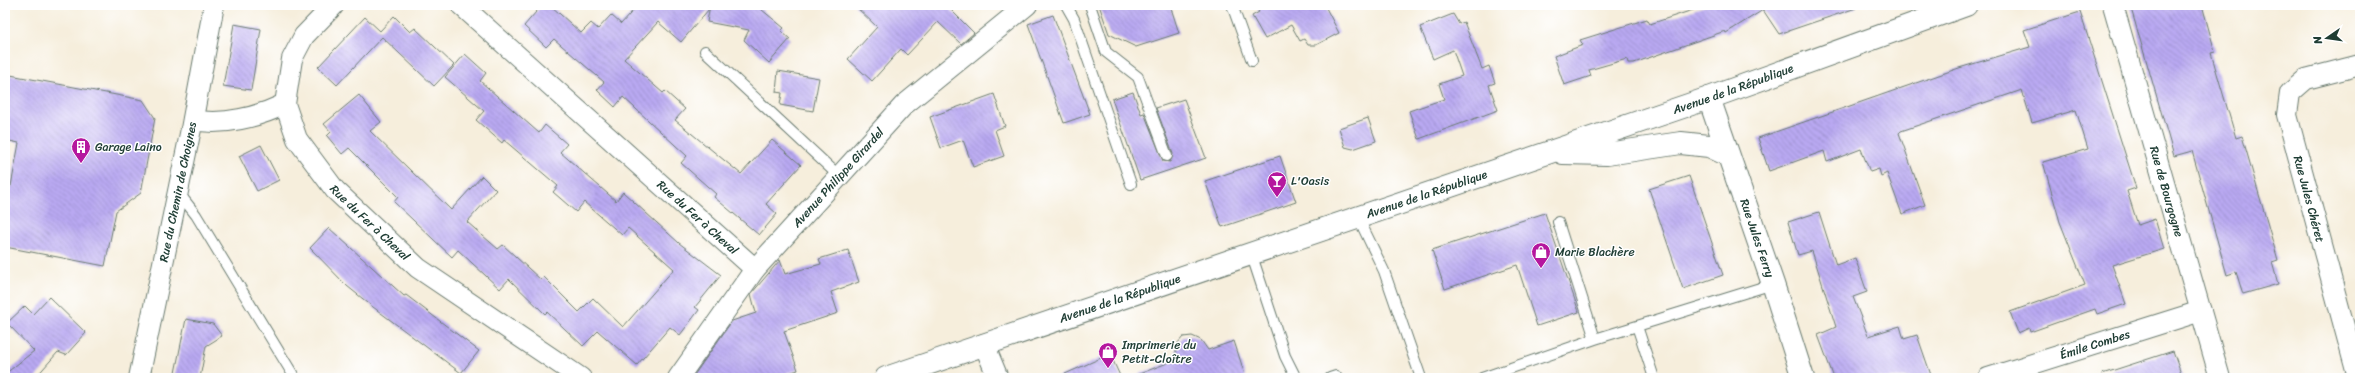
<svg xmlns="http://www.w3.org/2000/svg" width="2365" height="383" viewBox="0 0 2365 383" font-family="Sriracha,sans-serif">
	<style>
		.building { fill: url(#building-back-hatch) }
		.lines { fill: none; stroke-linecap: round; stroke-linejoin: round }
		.service-casing { stroke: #6a7b6f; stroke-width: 12 }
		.minor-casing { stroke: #6a7b6f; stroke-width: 22 }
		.tertiary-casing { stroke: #6a7b6f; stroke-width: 24 }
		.primary-casing { stroke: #6a7b6f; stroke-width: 24 }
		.service { stroke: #fff; stroke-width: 10 }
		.minor { stroke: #fff; stroke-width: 20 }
		.tertiary { stroke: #fff; stroke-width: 22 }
		.primary { stroke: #fff; stroke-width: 22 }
		.labels { text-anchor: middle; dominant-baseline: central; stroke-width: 3; stroke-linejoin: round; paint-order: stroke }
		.street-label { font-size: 12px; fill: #1f3d34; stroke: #fff }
		.poi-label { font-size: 12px; fill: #1f3d34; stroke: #fff; text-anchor: start }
	</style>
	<defs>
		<pattern id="building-back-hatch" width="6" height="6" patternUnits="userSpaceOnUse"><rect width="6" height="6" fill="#b9a9f2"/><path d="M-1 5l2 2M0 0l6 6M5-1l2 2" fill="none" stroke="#968bc5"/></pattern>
	</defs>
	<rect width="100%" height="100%" fill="#fff"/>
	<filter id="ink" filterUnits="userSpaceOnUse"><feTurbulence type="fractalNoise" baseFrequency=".025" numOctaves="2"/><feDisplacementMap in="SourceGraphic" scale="8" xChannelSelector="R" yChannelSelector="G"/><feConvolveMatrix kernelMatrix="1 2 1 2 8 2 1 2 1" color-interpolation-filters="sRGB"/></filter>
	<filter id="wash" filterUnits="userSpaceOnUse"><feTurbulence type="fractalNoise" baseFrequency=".012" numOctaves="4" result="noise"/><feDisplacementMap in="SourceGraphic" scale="16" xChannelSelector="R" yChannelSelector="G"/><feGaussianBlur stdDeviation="0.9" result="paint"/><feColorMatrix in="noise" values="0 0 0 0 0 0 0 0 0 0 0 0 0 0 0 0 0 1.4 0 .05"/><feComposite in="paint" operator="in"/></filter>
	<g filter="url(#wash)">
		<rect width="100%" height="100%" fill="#f6eedc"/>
		<g id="blocks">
			<path class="building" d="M 542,5 L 550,5 L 581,33 L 591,23 L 598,29 L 611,15 L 621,24 L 638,5 L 691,5 L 709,9 L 681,42 L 658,22 L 624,59 L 663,93 L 665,91 L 685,109 L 675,120 L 741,174 L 772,140 L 801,165 L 766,204 L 777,214 L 759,235 L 714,197 L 716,194 L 681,163 L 687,156 L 623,97 L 615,107 L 597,90 L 604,82 L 554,39 L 546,47 L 524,26 Z
				M 710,5 L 756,5 L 784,28 L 781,31 L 790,39 L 769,63 L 744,40 L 749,30 L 707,22 Z
				M 854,5 L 954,5 L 950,9 L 974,33 L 961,44 L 938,22 L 907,55 L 901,49 L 872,81 L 848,59 L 877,27 Z
				M 1099,5 L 1170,5 L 1179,33 L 1136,47 L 1109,34 Z
				M 1255,5 L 1327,5 L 1325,6 L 1339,33 L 1316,45 L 1308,45 L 1304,39 L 1300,41 L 1291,25 L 1265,39 L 1252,16 L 1259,12 Z
				M 1708,5 L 1855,5 L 1856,8 L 1779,34 L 1763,10 L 1726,33 L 1725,31 L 1634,63 L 1628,63 L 1627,59 L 1589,70 L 1591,76 L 1564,85 L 1554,56 L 1583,45 L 1580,40 L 1647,19 L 1650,24 Z
				M 2130,5 L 2202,5 L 2215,52 L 2211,53 L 2236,138 L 2242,136 L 2278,260 L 2272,262 L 2278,284 L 2243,294 L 2236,272 L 2227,275 L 2192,151 L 2174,156 Z
				M 2080,12 L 2136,188 L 2127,191 L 2138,225 L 2155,219 L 2164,249 L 2112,265 L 2126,304 L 2097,314 L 2095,309 L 2030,332 L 2029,328 L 2018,333 L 2010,312 L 2085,285 L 2060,222 L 2043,162 L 2088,149 L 2076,110 L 2032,123 L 2022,90 L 1901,131 L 1899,133 L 1925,205 L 1902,214 L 1887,173 L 1881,176 L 1879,169 L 1870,172 L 1861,149 L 1827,162 L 1824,151 L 1769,171 L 1758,138 L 1959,68 L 2030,47 L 2024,30 Z
				M 1453,14 L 1459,24 L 1464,22 L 1482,69 L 1489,66 L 1495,83 L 1489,85 L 1498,110 L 1419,139 L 1409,111 L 1444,99 L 1439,84 L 1462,76 L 1453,50 L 1433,59 L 1420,27 Z
				M 1053,15 L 1090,114 L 1064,123 L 1028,24 Z
				M 394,16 L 410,32 L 415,28 L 454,65 L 434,86 L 382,37 L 337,85 L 318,67 L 365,17 L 380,31 Z
				M 234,24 L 261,29 L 251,90 L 223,86 Z
				M 465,54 L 486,73 L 480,81 L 539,133 L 545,125 L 567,144 L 560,152 L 616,201 L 623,192 L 679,243 L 721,275 L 695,307 L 699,310 L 680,335 L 670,327 L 637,365 L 598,331 L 583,346 L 547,312 L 545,314 L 509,279 L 500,289 L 458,250 L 452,257 L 394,202 L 398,197 L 349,148 L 342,154 L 327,136 L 331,132 L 324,124 L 359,95 L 381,122 L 370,131 L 451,210 L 482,176 L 496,190 L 467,222 L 498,249 L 503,245 L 541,280 L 544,277 L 579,312 L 593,298 L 623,327 L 674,269 L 628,228 L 622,235 L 584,202 L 576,212 L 553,192 L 558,186 L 504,140 L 502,143 L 476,120 L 484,111 L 445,77 Z
				M 778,71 L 819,78 L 813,111 L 780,105 L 782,93 L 776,92 Z
				M 5,74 L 143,100 L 155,118 L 141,193 L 116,211 L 105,266 L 5,247 L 5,185 L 11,186 L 19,143 L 5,140 Z
				M 1133,92 L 1141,114 L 1144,113 L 1163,161 L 1170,162 L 1173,154 L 1156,108 L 1184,99 L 1206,158 L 1140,180 L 1112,99 Z
				M 994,94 L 1005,126 L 995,130 L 1004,156 L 973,167 L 963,140 L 941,148 L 930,117 Z
				M 1368,118 L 1376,141 L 1353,149 L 1345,147 L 1339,128 Z
				M 261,145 L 279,180 L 257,191 L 239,156 Z
				M 1280,156 L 1296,202 L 1222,227 L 1205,181 Z
				M 1689,176 L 1723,275 L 1683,289 L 1649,189 Z
				M 1819,212 L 1836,265 L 1855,258 L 1867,292 L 1853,297 L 1868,336 L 1900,326 L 1904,339 L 1917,335 L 1932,378 L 1834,378 L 1818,335 L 1836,327 L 1812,251 L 1798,255 L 1788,222 Z
				M 1545,213 L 1579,312 L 1537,326 L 1517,265 L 1445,289 L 1432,250 Z
				M 329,228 L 404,296 L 406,295 L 479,351 L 461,373 L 373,307 L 347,286 L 310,248 Z
				M 848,250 L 859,282 L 831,292 L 838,313 L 784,331 L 798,370 L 774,378 L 692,378 L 732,321 L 756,313 L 751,294 L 780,260 L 785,274 L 821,264 L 819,259 Z
				M 49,297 L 86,333 L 66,355 L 58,352 L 35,378 L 5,378 L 5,374 L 34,351 L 7,323 L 25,306 L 33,314 Z
				M 186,319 L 213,324 L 222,336 L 206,346 L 200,378 L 174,378 Z
				M 1192,336 L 1201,340 L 1208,350 L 1234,341 L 1246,378 L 1134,378 L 1134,376 L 1175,360 L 1177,344 L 1183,337 Z
				M 2173,351 L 2183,378 L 2103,378 L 2102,374 Z
				M 1110,354 L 1121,378 L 1056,378 Z"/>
		</g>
	</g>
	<g filter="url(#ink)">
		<use href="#blocks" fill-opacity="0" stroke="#6a7b6f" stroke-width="1"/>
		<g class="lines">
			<defs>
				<path id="service" d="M 1066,5 L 1074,19 L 1131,184
					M 1090,5 L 1106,52 L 1138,77 L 1167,156
					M 1232,5 L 1252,61
					M 705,51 L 839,176
					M 178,192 L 196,215 L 295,378
					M 1358,217 L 1384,271 L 1421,378
					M 1558,222 L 1595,339
					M 1251,253 L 1285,356 L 1296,378
					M 1637,326 L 1654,378
					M 1330,378 L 1336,376
					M 1482,378 L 1595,339 L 1773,284"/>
				<g id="minor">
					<path id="s1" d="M 334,5 L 304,36 L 292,59 L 285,104 L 297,139 L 335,190 L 418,268 L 581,378"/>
					<path id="s2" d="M 461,5 L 755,269"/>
					<path id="s3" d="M 2113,5 L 2220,378"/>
					<path d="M 193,120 C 223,126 258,117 285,104"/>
					<path d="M 984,344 L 998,378"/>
					<path id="s4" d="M 139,378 L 191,129 L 214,5"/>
					<path id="s5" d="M 678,378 L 755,269 L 904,105 L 1027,5"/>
					<path id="s6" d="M 1988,378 L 2201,311"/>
					<path d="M 2358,378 L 2287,115 L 2290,93 L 2306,79 L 2360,65"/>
				</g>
				<g id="tertiary">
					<path id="s7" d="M 1709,98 L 1773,284 L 1803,378"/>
				</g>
				<g id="primary">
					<path d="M 1563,153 L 1607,154 L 1681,143 L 1709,146 L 1728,155"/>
					<path id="s8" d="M 886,378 L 1709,98 L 1966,5"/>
				</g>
			</defs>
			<use href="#service" class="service-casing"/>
			<use href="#minor" class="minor-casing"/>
			<use href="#tertiary" class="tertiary-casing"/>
			<use href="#primary" class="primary-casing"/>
			<use href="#service" class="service"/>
			<use href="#minor" class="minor"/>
			<use href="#tertiary" class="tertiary"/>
			<use href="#primary" class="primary"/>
		</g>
	</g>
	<defs>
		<symbol id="building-pin" viewBox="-11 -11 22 30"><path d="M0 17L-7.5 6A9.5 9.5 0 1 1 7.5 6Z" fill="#b5179e" stroke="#fff"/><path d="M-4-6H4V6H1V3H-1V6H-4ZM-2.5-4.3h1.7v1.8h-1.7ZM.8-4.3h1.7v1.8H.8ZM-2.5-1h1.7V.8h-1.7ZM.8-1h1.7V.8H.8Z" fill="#fff"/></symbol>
		<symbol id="bar-pin" viewBox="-11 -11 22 30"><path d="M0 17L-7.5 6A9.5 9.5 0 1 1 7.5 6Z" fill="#b5179e" stroke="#fff"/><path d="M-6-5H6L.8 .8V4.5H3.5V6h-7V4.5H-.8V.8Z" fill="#fff"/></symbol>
		<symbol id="shop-pin" viewBox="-11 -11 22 30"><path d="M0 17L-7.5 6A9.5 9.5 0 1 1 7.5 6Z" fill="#b5179e" stroke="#fff"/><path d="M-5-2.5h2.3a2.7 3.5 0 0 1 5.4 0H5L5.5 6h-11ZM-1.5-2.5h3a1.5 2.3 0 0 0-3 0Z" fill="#fff"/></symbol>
	</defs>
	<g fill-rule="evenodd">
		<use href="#building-pin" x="70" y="136" width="22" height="30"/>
		<use href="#bar-pin" x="1266" y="170" width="22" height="30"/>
		<use href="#shop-pin" x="1530" y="241" width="22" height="30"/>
		<use href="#shop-pin" x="1097" y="341" width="22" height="30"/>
	</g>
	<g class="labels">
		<g class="street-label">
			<text stroke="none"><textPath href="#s8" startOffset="895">Avenue de la République</textPath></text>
			<text stroke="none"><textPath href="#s5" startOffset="257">Avenue Philippe Girardel</textPath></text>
			<text stroke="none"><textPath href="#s3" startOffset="194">Rue de Bourgogne</textPath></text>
			<text stroke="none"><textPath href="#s4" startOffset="190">Rue du Chemin de Choignes</textPath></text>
			<text stroke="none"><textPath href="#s8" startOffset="571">Avenue de la République</textPath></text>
			<text transform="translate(2309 199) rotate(75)">Rue Jules Chéret</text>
			<text stroke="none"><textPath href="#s2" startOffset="318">Rue du Fer à Cheval</textPath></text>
			<text stroke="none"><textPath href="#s1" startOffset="263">Rue du Fer à Cheval</textPath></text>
			<text stroke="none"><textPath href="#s7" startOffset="148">Rue Jules Ferry</textPath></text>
			<text stroke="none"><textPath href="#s8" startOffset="247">Avenue de la République</textPath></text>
			<text stroke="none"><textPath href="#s6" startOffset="112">Émile Combes</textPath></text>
		</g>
		<g class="poi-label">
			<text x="95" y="147">Garage Laino</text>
			<text x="1291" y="181">L'Oasis</text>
			<text x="1555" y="252">Marie Blachère</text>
			<text x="1122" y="345">Imprimerie du<tspan x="1122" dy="14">Petit-Cloître</tspan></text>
		</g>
	</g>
	<rect width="2365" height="383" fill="none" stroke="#fff" stroke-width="20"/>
	<g transform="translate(2327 38) rotate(257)" stroke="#ffffff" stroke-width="3" paint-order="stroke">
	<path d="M0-3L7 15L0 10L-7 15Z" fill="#1f3d34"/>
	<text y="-6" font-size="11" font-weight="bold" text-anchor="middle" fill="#1f3d34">N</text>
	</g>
</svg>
